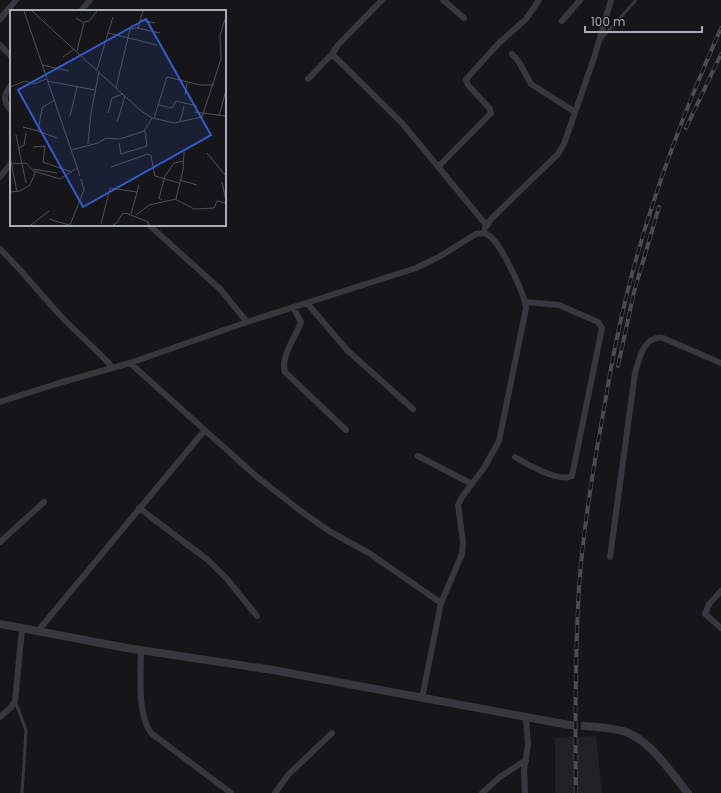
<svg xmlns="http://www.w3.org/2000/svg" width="721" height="793" viewBox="0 0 721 793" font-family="Poppins,sans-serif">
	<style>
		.built { fill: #222225 }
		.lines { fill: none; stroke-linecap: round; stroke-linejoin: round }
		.tertiary-tunnel { stroke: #333438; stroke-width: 8; stroke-dasharray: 8 4; stroke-linecap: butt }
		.service { stroke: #37383d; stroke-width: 3 }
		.minor { stroke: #37383d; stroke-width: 6 }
		.tertiary { stroke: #37383d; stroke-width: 8 }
		.rail-casing { stroke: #4a4c52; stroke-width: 4 }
		.rail { stroke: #111113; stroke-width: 2.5; stroke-dasharray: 8; stroke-linecap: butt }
		.inset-road { fill: none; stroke: #505258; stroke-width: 1 }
		.view { fill: #325cd3; fill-opacity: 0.15; stroke: #325cd3; stroke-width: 2 }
		.inset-edge { fill: none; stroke: #a8adb8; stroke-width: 2 }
	</style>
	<rect width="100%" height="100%" fill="#161618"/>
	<path class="built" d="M 596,736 L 602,793 L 555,793 L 555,738 Z"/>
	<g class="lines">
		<path class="tertiary-tunnel" d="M 569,725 L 585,726"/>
		<path class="service" d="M 602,38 L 636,0
			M 15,701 L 26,730 L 22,793"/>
		<path class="minor" d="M 382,0 L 338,45 L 332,54 L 402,123 L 487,226
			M 443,0 L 464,18
			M 81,11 L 90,0
			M 0,19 L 16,0
			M 562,21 L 580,0
			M 0,45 L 11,56
			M 512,54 L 519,62 L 531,84 L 575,112
			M 308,79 L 332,54
			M 11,85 C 4,94 2,101 11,110
			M 438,167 L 491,113 L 490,109 L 468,85 L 466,80 L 468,77 L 499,43 L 526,19 L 539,0
			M 0,177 L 11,163
			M 149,225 L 220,289 L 247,322
			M 485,228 L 491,219 L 558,154 L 564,144 L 594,58 L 611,0
			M 0,249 C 22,270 40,294 60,315 C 77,334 97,349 113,368
			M 307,303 L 347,350 L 413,409
			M 293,307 L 301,322 C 296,337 280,356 285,372 L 346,430
			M 130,363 L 256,476 L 302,512 L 329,531 L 369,553 L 441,603
			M 0,402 L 59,383 L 130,363 L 247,322 L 416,268 L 437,258 L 476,234 C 481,233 484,232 488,235 C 500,241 525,295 526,308 L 499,441 L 484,468 L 462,497 L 458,505 L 463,542 L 462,554 L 441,603 L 422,698
			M 418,456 L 472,484
			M 515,457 C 526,464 560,483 572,476 L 602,328 L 598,322 L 559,305 L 525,302
			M 139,508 L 208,560 L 227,579 L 257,616
			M 0,542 L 44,502
			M 610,557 L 635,373 C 639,359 644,335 663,338 L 721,363
			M 721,591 L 709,604 L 705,614 L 721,628
			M 37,632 L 204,431
			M 141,650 C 141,674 137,714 151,733 L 231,793
			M 0,717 L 11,707 L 15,701 L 22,629
			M 275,793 L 288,775 L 332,733
			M 482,793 L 500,777 L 526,760
			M 525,793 L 524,770 L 528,745 L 526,718"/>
		<path class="tertiary" d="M 0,624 L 127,648 L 273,670 L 569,725
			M 585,726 C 598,727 611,728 623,731 C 649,738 671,773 688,793"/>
		<defs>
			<path id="rail" d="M 686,128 L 721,54
				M 618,366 L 634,292 L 659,207
				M 576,793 C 575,725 575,656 579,588 C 583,531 592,475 602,420 C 607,392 611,365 617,338 C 638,234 678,125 721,28"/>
		</defs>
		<use href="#rail" class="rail-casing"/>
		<use href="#rail" class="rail"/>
	</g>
	<g transform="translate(10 10)">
		<rect width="216" height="216" fill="#161618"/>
		<path class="inset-road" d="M 14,1 L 70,166M 22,1 L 130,100 L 142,108 L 134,121 L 110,129 L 96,128 L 88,133 L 61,140M 66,8 L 74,13 L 67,41M 130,10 L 145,13M 74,12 L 79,11 L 87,1M 127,18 L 150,23M 98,23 L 103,7M 53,47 L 64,39M 32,55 L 59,61M 87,60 L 98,23 L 147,35M 37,71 L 85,80M 0,77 L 15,71 L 24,74 L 36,69M 106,78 L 120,19 L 128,18 L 133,1M 175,85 L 177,73M 44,90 L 32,98 L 28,121 L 47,128M 149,95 L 162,98 L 166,91 L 187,96M 184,102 L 216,106M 98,103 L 102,88 L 113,84M 60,106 L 67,77M 209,106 L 216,80M 142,108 L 164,113 L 192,107 L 211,49 L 210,25 L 216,6M 144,108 L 157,67 L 190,75 L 204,75M 107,112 L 115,86M 170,112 L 174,96M 13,117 L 28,121M 6,125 L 16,173M 109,133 L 111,144 L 137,136 L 135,121M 78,134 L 81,103 L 89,62M 23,137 L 35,136 L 33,152 L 61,162M 9,138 L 14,135 L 16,123M 197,143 L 216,166M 0,146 L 7,182M 0,154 L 16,153 L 25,163 L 20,175 L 10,181 L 0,182M 101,157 L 138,144 L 141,146 L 145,166 L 169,173M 23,159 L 47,163M 24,161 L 50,169 L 67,158M 170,170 L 187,175M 212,172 L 216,191M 165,189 L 184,199 L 204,198 L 207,191 L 216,193M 152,190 L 149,188 L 155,166 L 164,153 L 174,151M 121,204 L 129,175M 126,205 L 139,195 L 166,189 L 173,160 L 174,142M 39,209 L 59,215M 91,214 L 100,178 L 127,182M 21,215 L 39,201M 60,215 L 74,180 L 71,169M 103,215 L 107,213 L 112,204 L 116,203 L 138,212 L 139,215"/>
		<path class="view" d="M 136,9 L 201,125 L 73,197 L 8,80 Z"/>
		<rect width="216" height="216" class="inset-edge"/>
	</g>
	<path d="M585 26v6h117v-6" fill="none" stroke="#a8adb8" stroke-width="2"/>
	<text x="591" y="26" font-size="12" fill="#a8adb8" stroke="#111113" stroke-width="3" paint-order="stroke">100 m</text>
</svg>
